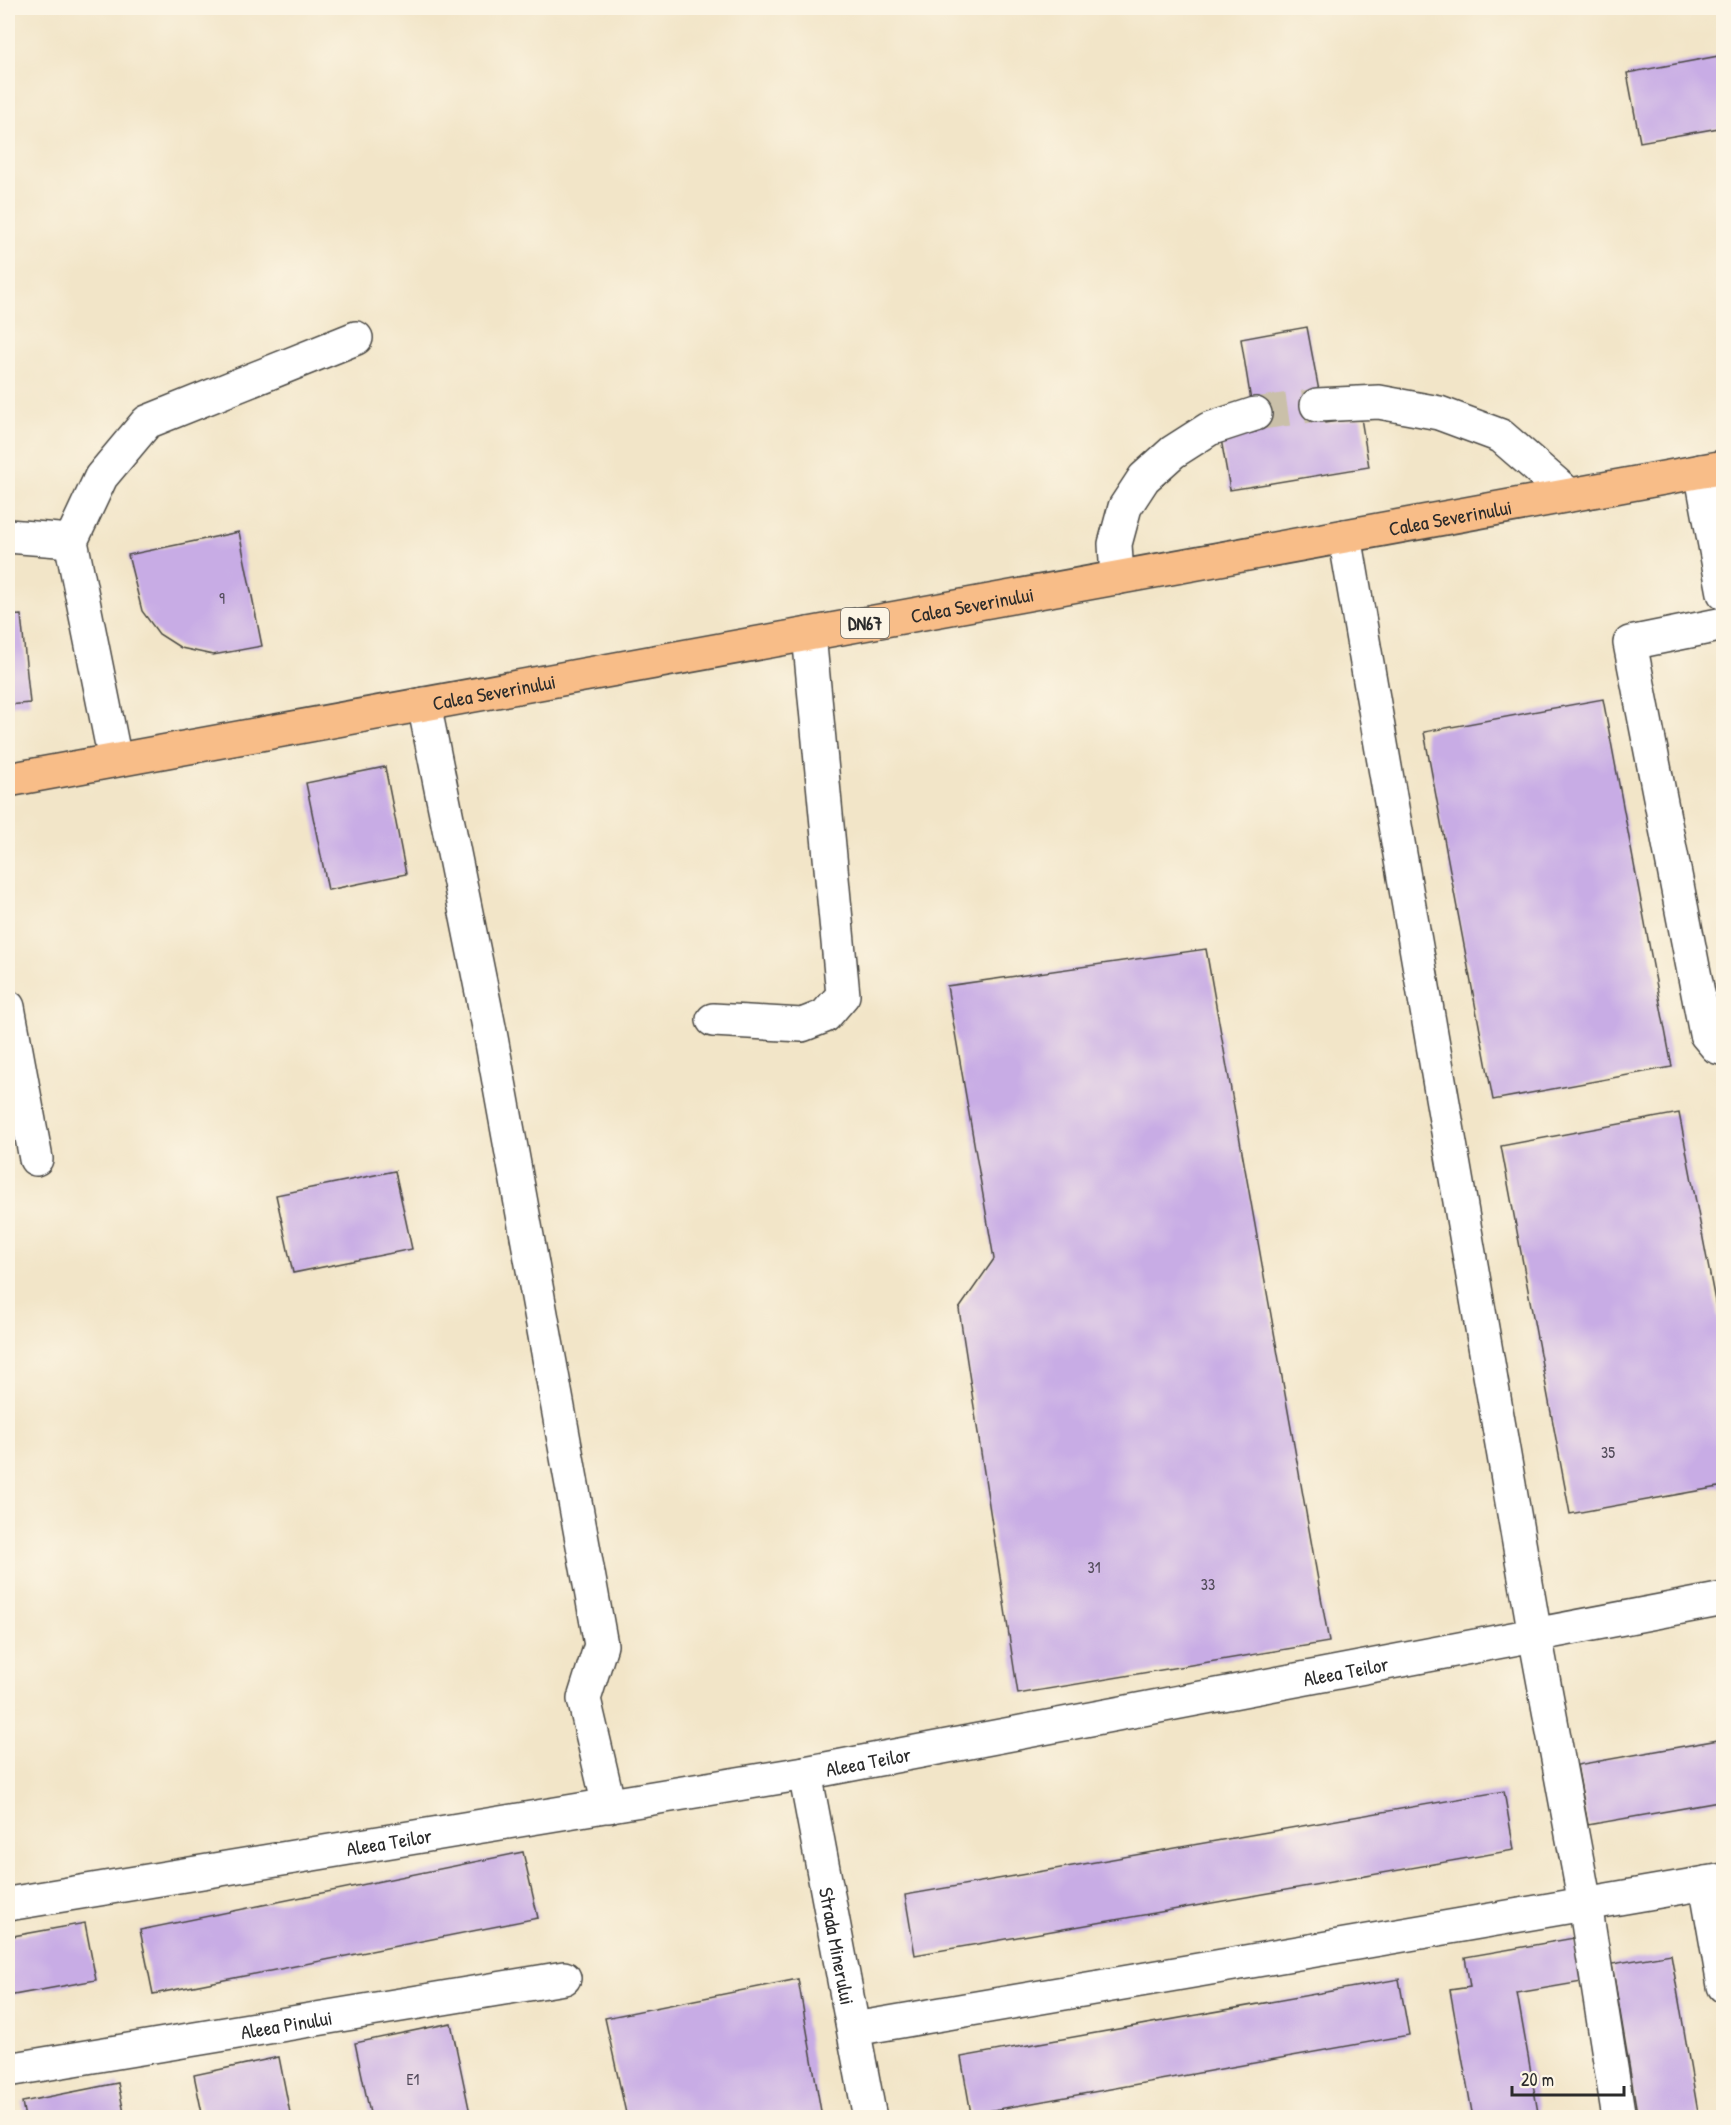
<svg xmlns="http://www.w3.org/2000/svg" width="1731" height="2125" viewBox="0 0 1731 2125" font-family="'Patrick Hand',sans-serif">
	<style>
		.building { fill: #c8ace5 }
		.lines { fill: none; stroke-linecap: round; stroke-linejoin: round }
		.minor-tunnel { stroke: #cac0a9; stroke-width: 33; stroke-dasharray: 33 16; stroke-linecap: butt }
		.minor-casing { stroke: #494743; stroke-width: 36 }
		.major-casing { stroke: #494743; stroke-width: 36 }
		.minor { stroke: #fff; stroke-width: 33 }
		.major { stroke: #f8bd88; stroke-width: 33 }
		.labels { text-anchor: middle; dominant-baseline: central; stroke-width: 6; stroke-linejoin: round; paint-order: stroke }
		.number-label { font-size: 16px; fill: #524b5a }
		.shield { fill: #fcf5e5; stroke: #6a6863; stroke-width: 1.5 }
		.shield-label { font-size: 18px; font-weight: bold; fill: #2b2b2b }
		.street-label { font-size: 20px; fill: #2b2b2b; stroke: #fcf5e5 }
	</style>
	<rect width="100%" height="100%" fill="#fcf5e5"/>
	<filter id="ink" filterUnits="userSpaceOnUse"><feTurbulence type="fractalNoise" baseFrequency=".0167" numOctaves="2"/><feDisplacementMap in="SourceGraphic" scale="12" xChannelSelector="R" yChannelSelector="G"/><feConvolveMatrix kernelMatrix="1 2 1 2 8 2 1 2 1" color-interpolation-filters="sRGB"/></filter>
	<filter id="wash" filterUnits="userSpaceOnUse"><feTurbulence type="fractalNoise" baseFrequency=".008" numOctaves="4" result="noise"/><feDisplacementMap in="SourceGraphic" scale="24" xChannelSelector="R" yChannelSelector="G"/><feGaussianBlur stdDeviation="1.35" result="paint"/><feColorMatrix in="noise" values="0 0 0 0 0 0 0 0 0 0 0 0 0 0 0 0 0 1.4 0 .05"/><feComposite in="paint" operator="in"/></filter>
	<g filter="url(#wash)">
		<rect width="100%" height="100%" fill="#f2e5c8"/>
		<g id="blocks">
			<path class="building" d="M 1724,55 L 1724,127 L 1640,142 L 1627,73 Z
				M 1307,327 L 1325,423 L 1361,418 L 1369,467 L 1230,490 L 1221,439 L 1256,432 L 1241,339 Z
				M 239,532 L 262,646 L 213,655 L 181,648 L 159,634 L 142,611 L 128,555 Z
				M 21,615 L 30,703 L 8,705 L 8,616 Z
				M 1603,699 L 1672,1067 L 1493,1100 L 1424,732 Z
				M 385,767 L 406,874 L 328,890 L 306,783 Z
				M 1206,949 L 1329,1642 L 1018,1694 L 959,1309 L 994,1259 L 947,986 Z
				M 1679,1113 L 1724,1348 L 1724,1486 L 1570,1514 L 1501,1146 Z
				M 395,1171 L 412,1249 L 293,1273 L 276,1195 Z
				M 1724,1739 L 1724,1801 L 1588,1825 L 1577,1765 Z
				M 1504,1791 L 1514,1850 L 915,1955 L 905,1895 Z
				M 523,1852 L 538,1918 L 153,1994 L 140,1930 Z
				M 85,1923 L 96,1980 L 8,1996 L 8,1937 Z
				M 1574,1938 L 1582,1982 L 1517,1993 L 1539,2118 L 1473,2118 L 1450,1990 L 1470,1987 L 1465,1957 Z
				M 1671,1954 L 1699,2118 L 1638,2118 L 1612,1964 Z
				M 798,1979 L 822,2117 L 627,2118 L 605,2018 Z
				M 1399,1979 L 1409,2035 L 971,2114 L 961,2057 Z
				M 451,2023 L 471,2118 L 371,2118 L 355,2043 Z
				M 279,2057 L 291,2118 L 203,2118 L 194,2075 Z
				M 118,2083 L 125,2118 L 25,2118 L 22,2102 Z"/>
		</g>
	</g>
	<g filter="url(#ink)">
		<use href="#blocks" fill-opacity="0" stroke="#494743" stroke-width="1.5"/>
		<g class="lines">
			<path class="minor-tunnel" d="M 1255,414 L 1317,405"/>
			<defs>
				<g id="minor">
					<path d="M 1317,405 L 1379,402 L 1439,413 L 1501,436 L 1569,495"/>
					<path d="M 1701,471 L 1724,593"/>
					<path d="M 8,536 L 71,541"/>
					<path d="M 1345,536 L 1535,1635 L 1585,1904 L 1619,2118"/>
					<path d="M 1117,578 L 1115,544 L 1125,507 L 1144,478 L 1173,452 L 1209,429 L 1255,414"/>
					<path d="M 1724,624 L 1630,643 L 1706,1034 L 1717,1047 L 1724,1049"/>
					<path d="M 424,704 L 490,1032 L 601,1645 L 584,1699 L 609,1806"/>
					<path d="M 115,760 L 71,541 L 101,477 L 147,422 L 356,338"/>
					<path d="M 8,1007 L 36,1159"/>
					<path d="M 713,1020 L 802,1025 L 825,1016 L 843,995 L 809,634"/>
					<path id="s1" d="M 805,1773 L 870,2118"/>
					<path d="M 1706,1883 L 1724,1986"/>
					<path id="s2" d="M 8,1904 L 805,1773 L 1724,1599"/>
					<path d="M 854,2029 L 1724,1880"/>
					<path id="s3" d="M 8,2070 L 564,1978"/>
				</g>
				<g id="major">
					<path id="s4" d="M 8,780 L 1724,467"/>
				</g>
			</defs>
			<use href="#minor" class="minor-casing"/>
			<use href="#major" class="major-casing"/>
			<use href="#minor" class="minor"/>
			<use href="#major" class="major"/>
		</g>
	</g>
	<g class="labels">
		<g class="number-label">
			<text x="222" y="598">9</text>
			<text x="1608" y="1452">35</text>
			<text x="1094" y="1567">31</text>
			<text x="1208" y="1584">33</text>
			<text x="413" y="2079">E1</text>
		</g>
		<rect class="shield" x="841" y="608" width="48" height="30" rx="4.5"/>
		<g class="shield-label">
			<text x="865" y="623">DN67</text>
		</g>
		<g class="street-label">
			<text stroke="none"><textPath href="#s4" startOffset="1466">Calea Severinului</textPath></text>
			<text stroke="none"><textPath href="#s4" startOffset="980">Calea Severinului</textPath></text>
			<text stroke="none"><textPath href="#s4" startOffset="494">Calea Severinului</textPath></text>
			<text stroke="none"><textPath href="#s2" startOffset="1358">Aleea Teilor</textPath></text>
			<text stroke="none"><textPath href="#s2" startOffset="872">Aleea Teilor</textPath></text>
			<text stroke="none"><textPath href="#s2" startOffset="386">Aleea Teilor</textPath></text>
			<text stroke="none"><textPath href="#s1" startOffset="176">Strada Minerului</textPath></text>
			<text stroke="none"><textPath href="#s3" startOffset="282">Aleea Pinului</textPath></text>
		</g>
	</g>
	<rect width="1731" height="2125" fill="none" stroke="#fcf5e5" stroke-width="30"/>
	<path d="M1512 2086v9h112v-9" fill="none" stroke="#2b2b2b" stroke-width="3"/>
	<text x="1521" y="2086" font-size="18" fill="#2b2b2b" stroke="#fcf5e5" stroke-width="4.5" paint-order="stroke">20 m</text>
</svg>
